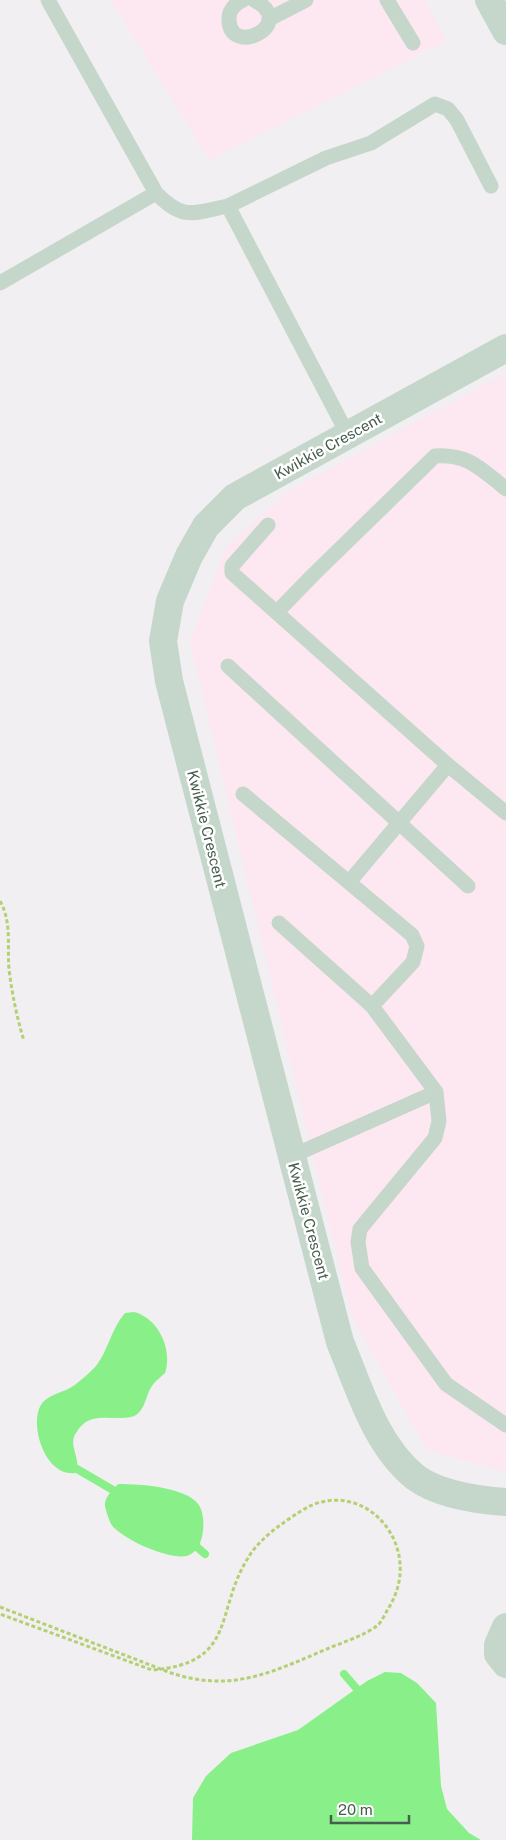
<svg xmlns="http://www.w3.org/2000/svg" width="506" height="1840" viewBox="0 0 506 1840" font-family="'Public Sans',sans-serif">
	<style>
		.commercial { fill: #fde8f2 }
		.water { fill: #88ef89 }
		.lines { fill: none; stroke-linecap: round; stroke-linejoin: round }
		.stream { stroke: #88ef89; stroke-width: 8 }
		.path { stroke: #b3d073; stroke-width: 3; stroke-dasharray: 4 2.5; stroke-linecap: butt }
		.lane { stroke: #c5d7ca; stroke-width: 15 }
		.street { stroke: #c5d7ca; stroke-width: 28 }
		.labels { text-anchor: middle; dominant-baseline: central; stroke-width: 5; stroke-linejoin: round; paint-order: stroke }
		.street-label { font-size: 15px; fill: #475d4d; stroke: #fff }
	</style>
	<rect width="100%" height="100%" fill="#f1eff2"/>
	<path class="commercial" d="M 111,0 L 425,0 L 447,41 L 209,160 Z
		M 506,373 L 506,1472 L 427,1450 L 351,1315 L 190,642 L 225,549 L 286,493 Z"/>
	<path class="water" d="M 134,1312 C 158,1318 173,1349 165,1373 C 161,1377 155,1381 152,1386 C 145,1396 145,1414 131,1417 C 110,1421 89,1410 76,1433 C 67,1446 83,1460 75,1473 C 47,1477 31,1431 39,1409 C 45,1393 64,1394 76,1384 C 82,1379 90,1373 96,1366 C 108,1351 111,1329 125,1313 Z
		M 118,1484 C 140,1484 193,1487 201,1509 C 206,1523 204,1551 187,1556 C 169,1560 121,1539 111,1524 C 109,1520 106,1511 105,1506 C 104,1497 113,1490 118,1484 Z
		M 385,1672 L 401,1673 L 417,1683 L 436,1703 L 441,1786 L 447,1809 L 469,1833 L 481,1840 L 192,1840 L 193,1798 L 206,1776 L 231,1753 L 298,1730 L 367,1681 Z"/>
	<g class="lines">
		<path class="stream" d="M 77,1469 L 113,1490
			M 197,1547 L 205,1554
			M 344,1674 L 357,1689"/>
		<path class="path" d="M 0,901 C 12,922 7,946 9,969 C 12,994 17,1018 24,1041
			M 0,1607 L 140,1661 C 156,1667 173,1675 190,1678 C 242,1689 281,1668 327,1649 C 343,1642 364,1636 378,1625 C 382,1621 385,1614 388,1609 C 428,1546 362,1472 301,1511 C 282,1523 259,1539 248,1558 C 214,1612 238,1663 152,1670 L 0,1614"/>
		<path class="lane" d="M 48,0 L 156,193 C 183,221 193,213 228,206
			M 243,0 C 236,3 230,9 229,17 C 227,60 300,24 254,0
			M 387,0 L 413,43
			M 269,19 L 306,0
			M 0,283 L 156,193
			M 348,435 L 228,206 L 326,158 L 371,143 L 435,104 L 448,109 L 457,120 L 491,186
			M 268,525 L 232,566 L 232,573 L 448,765 L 506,813
			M 277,612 L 313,575 L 435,456 C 469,454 481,469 506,489
			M 228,666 L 468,886
			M 243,794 L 412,935 L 417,946 L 413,962 L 372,1006
			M 350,881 L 448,765
			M 279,923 L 372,1006 L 436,1092 L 439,1121 L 435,1138 L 360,1229 L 358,1242 L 362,1268 L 446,1384 L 506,1425
			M 292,1156 L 436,1092"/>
		<path class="street" d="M 489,0 L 506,31
			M 506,348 L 235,497 L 206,526 L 189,556 L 170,601 L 163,641 L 169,681 L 340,1342 C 359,1387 375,1445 415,1477 C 439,1495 477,1500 506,1502
			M 506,1627 L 498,1645 L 498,1654 L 506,1664"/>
	</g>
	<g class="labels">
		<g class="street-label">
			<text transform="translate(328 446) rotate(-29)">Kwikkie Crescent</text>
			<text transform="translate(207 829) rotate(76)">Kwikkie Crescent</text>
			<text transform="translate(309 1221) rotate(75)">Kwikkie Crescent</text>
		</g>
	</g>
	<path d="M331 1815v8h78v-8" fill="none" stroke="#475d4d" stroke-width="2.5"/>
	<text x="338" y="1815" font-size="15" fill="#475d4d" stroke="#ffffff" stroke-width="4" paint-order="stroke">20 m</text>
</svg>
